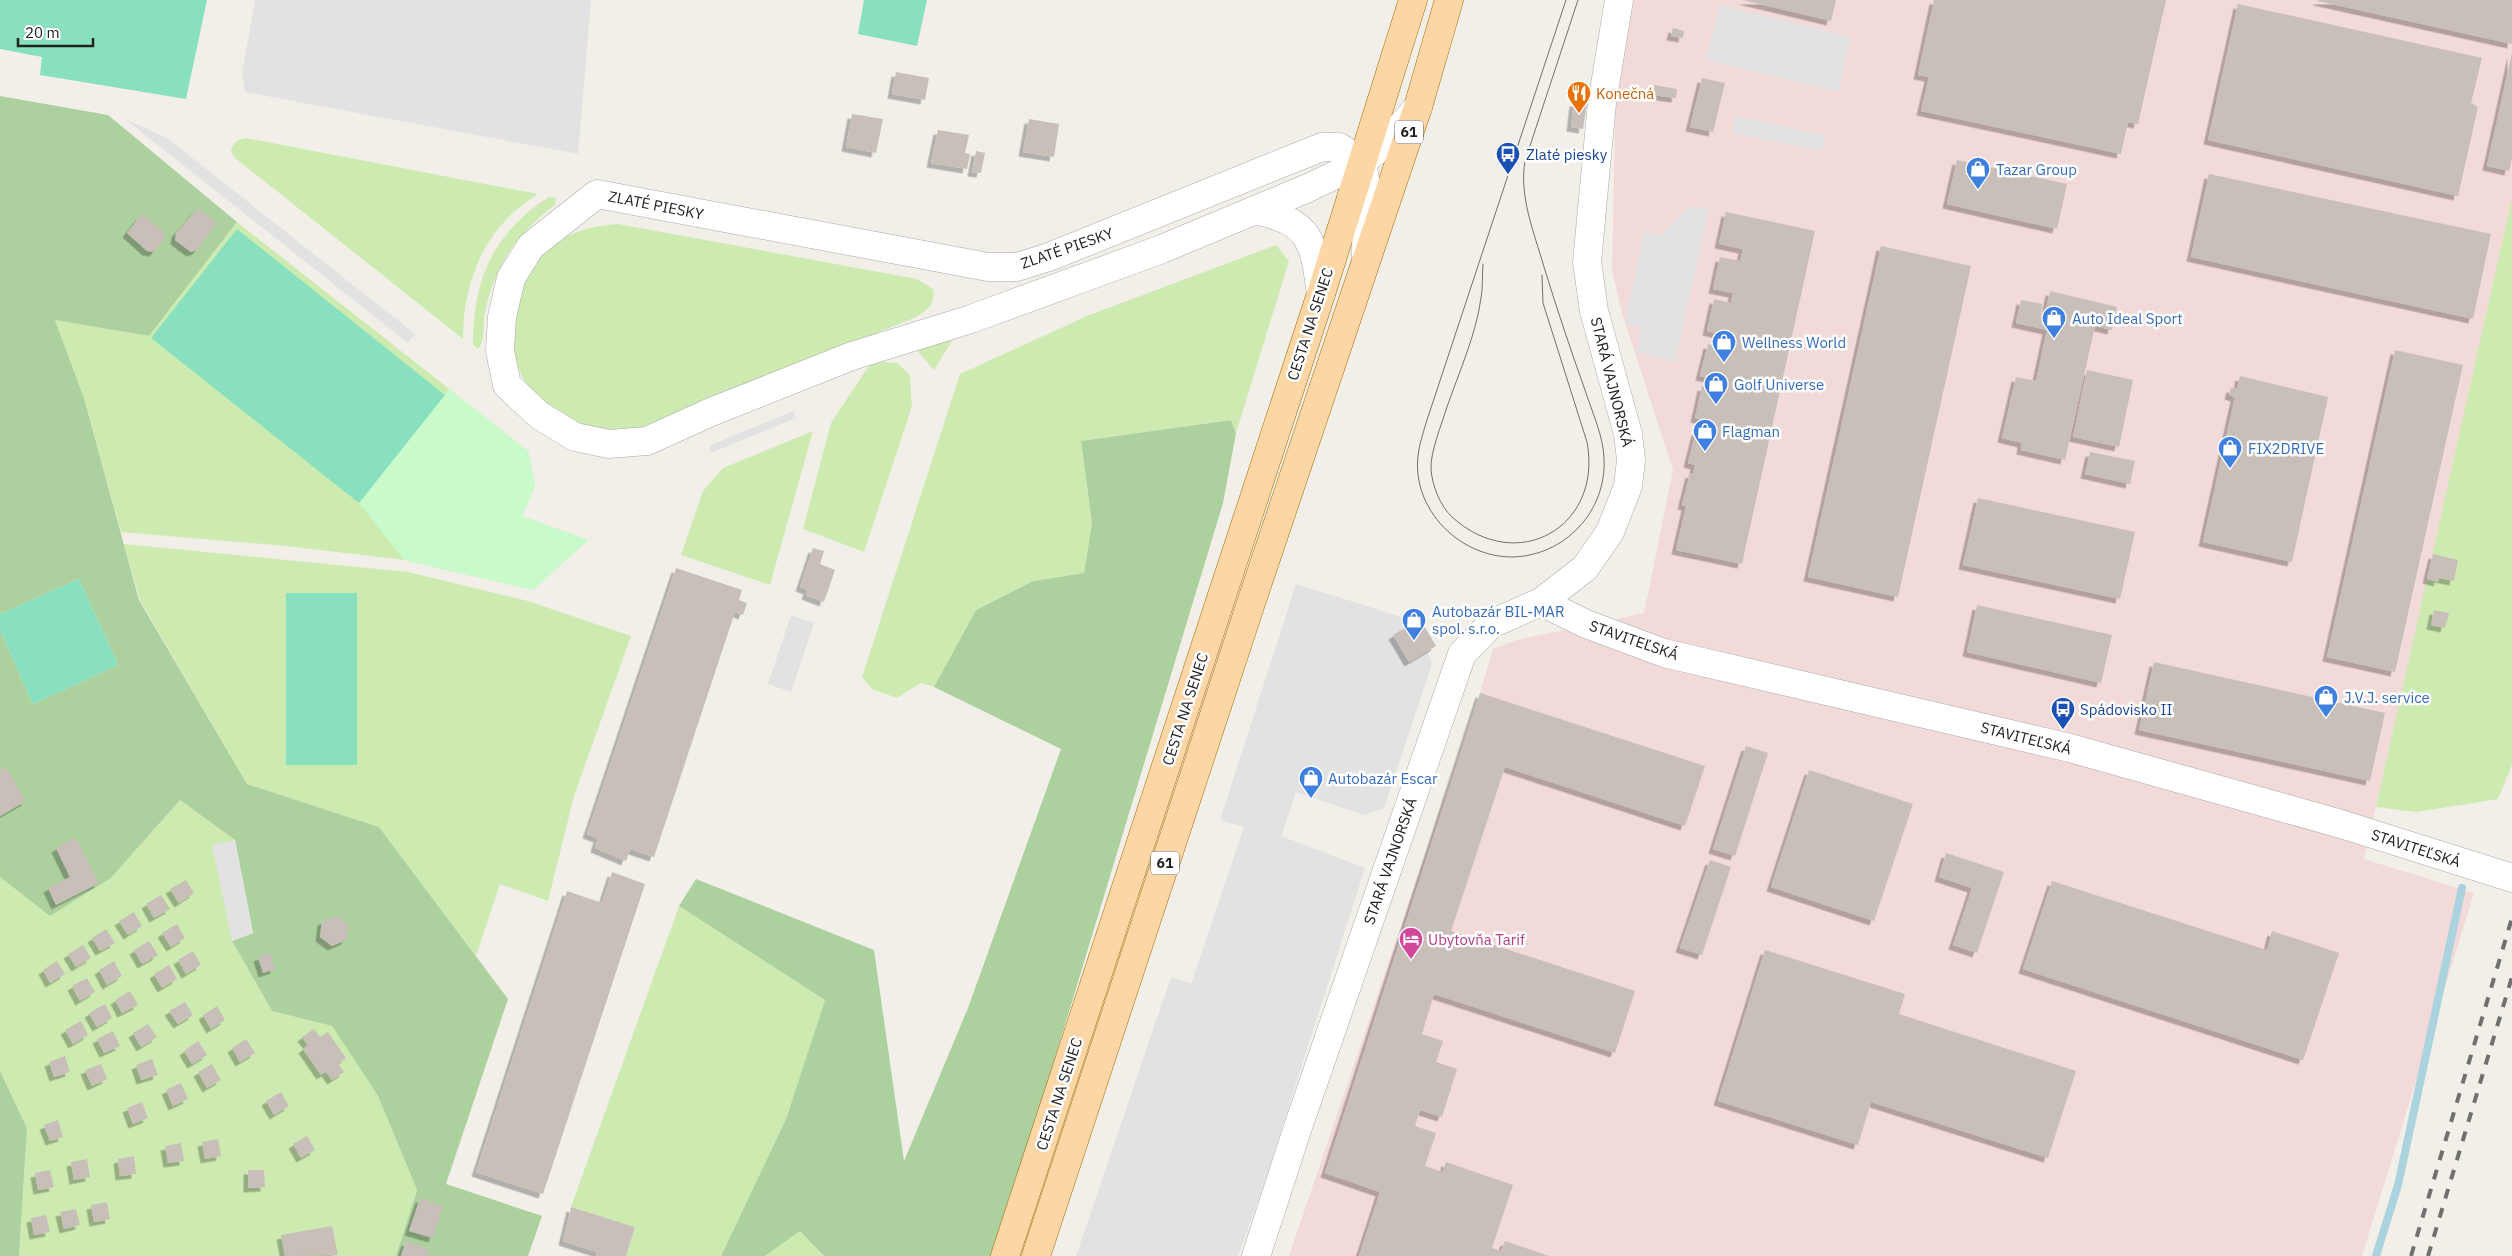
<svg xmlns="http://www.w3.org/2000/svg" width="2512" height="1256" viewBox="0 0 2512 1256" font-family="'IBM Plex Sans',sans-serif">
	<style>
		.commercial { fill: #f2dad9 }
		.grass { fill: #cdebb0 }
		.forest { fill: #add19e }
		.park { fill: #c8facc }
		.pitch { fill: #88e0be }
		.parking { fill: #e2e2e2 }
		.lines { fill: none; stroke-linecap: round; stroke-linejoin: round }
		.stream { stroke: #aad3df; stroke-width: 8 }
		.building { fill: #c7bfb8; filter: url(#shadow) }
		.minor-casing { stroke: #a9a9a9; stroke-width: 29 }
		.major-casing { stroke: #a06b00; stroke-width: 29 }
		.minor { stroke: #fff; stroke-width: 28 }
		.major { stroke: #fcd6a4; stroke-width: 28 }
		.tram { stroke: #707070; stroke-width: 1 }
		.rail { stroke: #707070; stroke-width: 4; stroke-dasharray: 10 10; stroke-linecap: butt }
		.labels { text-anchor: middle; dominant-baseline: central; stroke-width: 5; stroke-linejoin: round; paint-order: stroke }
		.shield { fill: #fff; stroke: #646464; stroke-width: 1 }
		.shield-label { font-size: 14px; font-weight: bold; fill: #222 }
		.food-label { font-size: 15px; fill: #c56008; stroke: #fff; text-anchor: start }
		.transit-label { font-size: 15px; fill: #164399; stroke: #fff; text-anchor: start }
		.shop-label { font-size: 15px; fill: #366cbe; stroke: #fff; text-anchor: start }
		.street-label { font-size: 15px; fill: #222; stroke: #fff }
		.hotel-label { font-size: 15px; fill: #b23c85; stroke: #fff; text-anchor: start }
	</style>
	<defs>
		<filter id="shadow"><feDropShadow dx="-4.5" dy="4.5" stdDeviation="0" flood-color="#0004"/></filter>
	</defs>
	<rect width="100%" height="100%" fill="#f2efe9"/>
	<path class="commercial" d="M 1634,0 L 2512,0 L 2512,215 L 2364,859 L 2474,893 L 2362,1256 L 1289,1256 L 1480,693 L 1493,649 L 1517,640 L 1644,613 L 1673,470 L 1622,313 L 1612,271 L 1616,83 Z"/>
	<path class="grass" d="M 246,138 L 538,194 C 486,226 463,279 463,339 L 235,158 L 231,151 C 233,142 237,140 246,138 Z
		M 549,197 L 556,198 L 555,205 C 516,235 496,263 485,312 C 482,325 487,338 478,349 L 473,344 C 473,279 493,233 549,197 Z
		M 2512,198 L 2512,765 L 2498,799 L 2416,812 L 2376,807 Z
		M 237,222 L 528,451 L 535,486 L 522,516 L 588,540 L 533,590 L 404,560 L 286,546 L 121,532 L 84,398 L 55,320 L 149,336 Z
		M 618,224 L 917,279 L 933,289 C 936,304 927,311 914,318 L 645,427 C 586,437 525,413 513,349 C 512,341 514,331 514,323 C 515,314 514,304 516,296 C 518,290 522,284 525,279 C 546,241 575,227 618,224 Z
		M 1276,245 L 1289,261 L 1236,433 L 1231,420 L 1081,441 L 1092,523 L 1084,573 L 1033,581 L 976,610 L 934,687 L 921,683 L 897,698 L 872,689 L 862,677 L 960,374 L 1087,316 Z
		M 955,336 L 934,370 L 915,348 Z
		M 872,361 L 897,363 L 910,375 L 912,406 L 864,552 L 803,529 L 831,423 Z
		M 813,431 L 770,585 L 681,555 L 703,491 L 723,468 Z
		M 124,544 L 408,572 L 528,601 L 631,636 L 574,796 L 548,901 L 500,884 L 476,956 L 379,827 L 247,784 L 140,600 Z
		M 180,800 L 235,840 L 232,941 L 272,1011 L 332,1026 L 378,1096 L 417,1190 L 396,1256 L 19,1256 L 27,1128 L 0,1071 L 0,877 L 50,915 L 111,878 Z
		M 679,906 L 825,1000 L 786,1119 L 721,1256 L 626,1256 L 635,1227 L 571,1207 Z
		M 800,1231 L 824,1256 L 765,1256 Z"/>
	<path class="forest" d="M 0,96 L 108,115 L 237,222 L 149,336 L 55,320 L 84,398 L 139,600 L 247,784 L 379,827 L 508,999 L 446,1184 L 542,1216 L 528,1256 L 396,1256 L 417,1190 L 378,1096 L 332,1026 L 272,1011 L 232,941 L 253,933 L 235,840 L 180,800 L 111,878 L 50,916 L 0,877 L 0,630 L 33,704 L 118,665 L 79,579 L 0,614 Z
		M 1231,420 L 1236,433 L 1223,503 L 995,1256 L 824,1256 L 800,1231 L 765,1256 L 721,1256 L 786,1119 L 825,1000 L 679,906 L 696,879 L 874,950 L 904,1161 L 968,1008 L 1061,749 L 934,687 L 976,610 L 1033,581 L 1084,573 L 1092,523 L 1081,441 Z
		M 0,1071 L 27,1128 L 19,1256 L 0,1256 Z"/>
	<path class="park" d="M 449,389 L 528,451 L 535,486 L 522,516 L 588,540 L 533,590 L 404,560 L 359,503 Z"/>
	<path class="pitch" d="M 0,0 L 207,0 L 186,99 L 40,75 L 42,57 L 0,49 Z
		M 864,0 L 927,0 L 917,46 L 858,34 Z
		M 237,229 L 445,395 L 359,503 L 151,338 Z
		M 79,579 L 118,665 L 33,704 L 0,630 L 0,614 Z
		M 286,593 L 357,593 L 357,765 L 286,765 Z"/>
	<path class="parking" d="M 255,0 L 591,0 L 578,154 L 245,92 L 242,73 Z
		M 1720,5 L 1851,37 L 1838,92 L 1706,60 Z
		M 1735,116 L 1825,135 L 1822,151 L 1733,133 Z
		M 125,119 L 167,138 L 415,334 L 408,343 Z
		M 1691,206 L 1709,210 L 1675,362 L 1637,352 L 1641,328 L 1626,323 L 1627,311 L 1644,231 L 1661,235 Z
		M 793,411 L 796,418 L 711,453 L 709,446 Z
		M 1296,584 L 1418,622 L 1432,664 L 1384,808 L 1364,815 L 1296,792 L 1281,836 L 1365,868 L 1262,1190 L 1238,1256 L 1076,1256 L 1171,977 L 1191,984 L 1244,827 L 1220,820 Z
		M 791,615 L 814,623 L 791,692 L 768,684 Z
		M 235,840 L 253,933 L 232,941 L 212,845 Z"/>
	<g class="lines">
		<path class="stream" d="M 2376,1256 L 2398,1185 L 2462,888"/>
	</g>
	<path class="building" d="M 1743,0 L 1836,0 L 1831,21 Z
		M 1934,0 L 2166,0 L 2138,124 L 2128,122 L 2121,154 L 1921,111 L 1929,77 L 1918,75 Z
		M 2318,0 L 2512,0 L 2512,44 L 2318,1 Z
		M 2238,4 L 2482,58 L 2471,103 L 2478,107 L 2458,196 L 2208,140 Z
		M 1673,28 L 1684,31 L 1683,38 L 1671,36 Z
		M 2512,53 L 2512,157 L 2509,171 L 2487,166 Z
		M 896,72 L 929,78 L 925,100 L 892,94 Z
		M 1702,78 L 1725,83 L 1713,132 L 1690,127 Z
		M 1654,85 L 1677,89 L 1676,98 L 1653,95 Z
		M 1574,102 L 1587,103 L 1583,129 L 1571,127 Z
		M 852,114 L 883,119 L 876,153 L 846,147 Z
		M 1029,119 L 1059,124 L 1054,157 L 1023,152 Z
		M 938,130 L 969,135 L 965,153 L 970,154 L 967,169 L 931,163 Z
		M 976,151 L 985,153 L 981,173 L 972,172 Z
		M 1957,160 L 2067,184 L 2057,229 L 1947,204 Z
		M 2209,174 L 2491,234 L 2473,319 L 2191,257 Z
		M 198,208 L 217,223 L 197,250 L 191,252 L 175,240 L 176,233 Z
		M 1726,212 L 1815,231 L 1742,564 L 1676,550 L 1686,506 L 1682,505 L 1690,473 L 1693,474 L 1695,465 L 1688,463 L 1696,431 L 1702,432 L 1705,421 L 1695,418 L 1702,386 L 1712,388 L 1714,379 L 1700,376 L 1708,344 L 1721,347 L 1723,335 L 1707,331 L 1714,299 L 1731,303 L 1733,293 L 1713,289 L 1720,257 L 1740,261 L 1743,249 L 1719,244 Z
		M 144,215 L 165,233 L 164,240 L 154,252 L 147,251 L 127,233 L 140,216 Z
		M 1881,246 L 1971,266 L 1898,597 L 1808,577 Z
		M 2050,291 L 2117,307 L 2112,330 L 2095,326 L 2065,460 L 2021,450 L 2022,443 L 2002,438 L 2016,377 L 2036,381 L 2047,330 L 2016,323 L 2021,300 L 2042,304 L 2041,314 L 2045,315 Z
		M 2395,350 L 2463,365 L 2395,672 L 2327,657 Z
		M 2087,370 L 2133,380 L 2119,447 L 2073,437 Z
		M 2240,376 L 2328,397 L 2292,562 L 2203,542 L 2235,397 L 2229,395 L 2231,388 L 2237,389 Z
		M 2090,452 L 2135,461 L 2130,484 L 2085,474 Z
		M 1978,498 L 2135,532 L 2120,599 L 1963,565 Z
		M 813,548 L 824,551 L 820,564 L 835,570 L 824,602 L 806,595 L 808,590 L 800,587 Z
		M 2433,554 L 2458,560 L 2454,581 L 2439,578 L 2438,582 L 2427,579 Z
		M 676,568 L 742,590 L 739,600 L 747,603 L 743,615 L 735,612 L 654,857 L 630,849 L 626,861 L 595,848 L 598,838 L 587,834 Z
		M 1977,605 L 2112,635 L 2101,683 L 1967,652 Z
		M 2434,610 L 2449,613 L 2445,628 L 2431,625 Z
		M 1420,619 L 1436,646 L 1409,662 L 1393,635 Z
		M 2154,662 L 2385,713 L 2370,781 L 2139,730 Z
		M 1480,693 L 1705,766 L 1685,826 L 1505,767 L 1451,931 L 1635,991 L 1615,1053 L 1434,994 L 1422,1034 L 1443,1041 L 1436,1062 L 1457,1069 L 1442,1117 L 1420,1110 L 1415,1126 L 1436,1133 L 1425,1166 L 1443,1172 L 1446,1162 L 1513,1185 L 1492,1248 L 1501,1251 L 1505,1241 L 1549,1256 L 1359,1256 L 1380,1192 L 1325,1173 Z
		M 1746,746 L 1768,753 L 1735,856 L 1713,849 Z
		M 6,767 L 26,801 L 0,816 L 0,770 Z
		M 1809,770 L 1913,804 L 1874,921 L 1771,887 Z
		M 76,837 L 99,883 L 56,905 L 48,888 L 70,877 L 56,848 Z
		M 1946,853 L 2004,872 L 1977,953 L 1953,945 L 1972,888 L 1939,877 Z
		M 1710,860 L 1731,867 L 1702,955 L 1680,948 Z
		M 612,872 L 645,884 L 543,1194 L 476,1172 L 567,891 L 602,903 Z
		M 186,880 L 194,893 L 179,903 L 170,889 Z
		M 2052,881 L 2267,950 L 2272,931 L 2339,953 L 2303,1060 L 2023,969 Z
		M 161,895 L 170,909 L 154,918 L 146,904 Z
		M 134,912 L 142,926 L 128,935 L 119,921 Z
		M 337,916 L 349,925 L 346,940 L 332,946 L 320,937 L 322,921 Z
		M 177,924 L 185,938 L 171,947 L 162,933 Z
		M 106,929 L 115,943 L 100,951 L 92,938 Z
		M 149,941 L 158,955 L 142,964 L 134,950 Z
		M 83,945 L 91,958 L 76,967 L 68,954 Z
		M 1765,950 L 1905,994 L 1899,1014 L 2076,1071 L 2048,1158 L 1871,1102 L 1858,1145 L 1718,1101 Z
		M 193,951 L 201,965 L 186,974 L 178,960 Z
		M 270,953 L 275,969 L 263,973 L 258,957 Z
		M 57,961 L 65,974 L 50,983 L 43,970 Z
		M 114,961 L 122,976 L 107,985 L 99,970 Z
		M 169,965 L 177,979 L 162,988 L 154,974 Z
		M 87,978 L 95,992 L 80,1001 L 72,986 Z
		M 130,991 L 138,1005 L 122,1013 L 115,1000 Z
		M 185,1002 L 193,1015 L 178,1024 L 169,1011 Z
		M 105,1004 L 112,1018 L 97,1027 L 89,1013 Z
		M 217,1006 L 225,1020 L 211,1029 L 203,1015 Z
		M 81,1021 L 88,1035 L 73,1044 L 65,1030 Z
		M 148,1024 L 157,1037 L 141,1047 L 133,1033 Z
		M 314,1029 L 320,1037 L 328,1032 L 346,1058 L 338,1064 L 344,1072 L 332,1080 L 326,1072 L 321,1075 L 303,1049 L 308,1045 L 302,1037 Z
		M 113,1031 L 120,1046 L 104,1053 L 97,1039 Z
		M 246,1039 L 255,1053 L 240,1062 L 232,1048 Z
		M 198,1041 L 207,1055 L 192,1064 L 184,1051 Z
		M 65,1056 L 70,1072 L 54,1077 L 49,1062 Z
		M 152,1059 L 158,1075 L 141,1080 L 136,1065 Z
		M 101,1064 L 107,1079 L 92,1086 L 85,1070 Z
		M 212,1064 L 221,1080 L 207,1088 L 198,1072 Z
		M 181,1083 L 188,1099 L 173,1106 L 166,1090 Z
		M 281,1092 L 289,1106 L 274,1115 L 266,1101 Z
		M 142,1102 L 148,1118 L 133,1124 L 127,1108 Z
		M 58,1120 L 63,1137 L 50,1141 L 44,1125 Z
		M 307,1136 L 315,1150 L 301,1158 L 293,1144 Z
		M 218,1139 L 221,1156 L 205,1159 L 202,1142 Z
		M 181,1143 L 184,1161 L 168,1163 L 165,1146 Z
		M 134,1156 L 136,1174 L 120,1176 L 118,1159 Z
		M 87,1159 L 90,1177 L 74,1180 L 71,1162 Z
		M 50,1170 L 54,1187 L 38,1190 L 35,1173 Z
		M 248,1170 L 264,1170 L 265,1187 L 248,1188 Z
		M 420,1198 L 443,1206 L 433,1238 L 409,1231 Z
		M 107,1202 L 110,1219 L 94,1222 L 91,1205 Z
		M 571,1207 L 635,1227 L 626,1256 L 596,1256 L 597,1252 L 563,1241 Z
		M 76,1209 L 80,1225 L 64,1229 L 60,1212 Z
		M 46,1215 L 50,1232 L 34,1235 L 31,1218 Z
		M 332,1226 L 338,1255 L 285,1256 L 281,1235 Z
		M 406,1241 L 429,1249 L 427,1256 L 401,1256 Z"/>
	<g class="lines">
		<defs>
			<path id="minor" d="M 1362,162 L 1339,147 L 1322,147 L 1049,257 L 1017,267 L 988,267 L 597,194 L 531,246 L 511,278 L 502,317 L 500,351 L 507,385 L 539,415 L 575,437 L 609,444 L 647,441 L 711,412 L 852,356 L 971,319 L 1162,249 L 1308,188 L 1362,162 L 1387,142 L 1418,107
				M 1362,162 L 1367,190 L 1366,255
				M 1255,210 C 1311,222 1314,241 1321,294
				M 1541,602 L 1586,624 L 1664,653 L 2070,748 L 2341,824 L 2512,878
				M 1256,1256 L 1299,1124 L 1462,654 L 1491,624 L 1541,602 L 1585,568 L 1610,532 L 1628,486 L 1631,460 L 1628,434 L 1594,311 L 1587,262 L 1602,103 L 1619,0"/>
			<path id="major" d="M 1005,1256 L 1321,294 L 1413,0
				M 1036,1256 L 1251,603 L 1418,107 L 1449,0"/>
		</defs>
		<use href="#minor" class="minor-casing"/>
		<use href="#major" class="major-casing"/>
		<use href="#minor" class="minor"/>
		<use href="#major" class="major"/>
		<path class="tram" d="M 1566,0 L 1426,423 C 1423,434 1419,445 1418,456 C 1412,510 1460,557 1512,557 C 1565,556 1607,511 1604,458 C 1603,436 1593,414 1586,393 C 1571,351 1557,309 1544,267 C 1534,232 1519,197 1525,161 L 1578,0
			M 1483,264 C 1482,276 1483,287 1481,298 C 1476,335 1459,372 1447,407 C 1442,423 1430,453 1431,469 C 1432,485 1440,506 1452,517 C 1517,576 1603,527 1587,442 L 1543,303 L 1542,275"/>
		<path class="rail" d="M 2411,1256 L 2512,918
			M 2428,1256 L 2512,977"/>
	</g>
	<defs>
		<symbol id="restaurant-pin" viewBox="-11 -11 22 30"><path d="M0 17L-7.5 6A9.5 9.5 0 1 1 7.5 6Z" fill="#e8710a" stroke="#fff"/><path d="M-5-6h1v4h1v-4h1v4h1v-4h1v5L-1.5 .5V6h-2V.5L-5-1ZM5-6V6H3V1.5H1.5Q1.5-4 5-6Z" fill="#fff"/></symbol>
		<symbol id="bus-pin" viewBox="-11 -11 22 30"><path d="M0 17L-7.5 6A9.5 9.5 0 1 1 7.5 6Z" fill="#1a4fb4" stroke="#fff"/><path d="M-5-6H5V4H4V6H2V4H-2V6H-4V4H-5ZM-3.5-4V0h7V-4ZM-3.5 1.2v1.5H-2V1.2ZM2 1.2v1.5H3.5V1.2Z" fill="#fff"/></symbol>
		<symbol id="shop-pin" viewBox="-11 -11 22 30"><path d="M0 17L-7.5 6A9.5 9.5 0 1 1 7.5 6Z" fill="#3f7fe0" stroke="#fff"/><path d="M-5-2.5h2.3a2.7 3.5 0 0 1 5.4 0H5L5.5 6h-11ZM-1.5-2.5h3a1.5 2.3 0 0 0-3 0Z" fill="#fff"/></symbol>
		<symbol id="hotel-pin" viewBox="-11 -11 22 30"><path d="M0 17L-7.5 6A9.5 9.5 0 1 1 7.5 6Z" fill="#d1479c" stroke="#fff"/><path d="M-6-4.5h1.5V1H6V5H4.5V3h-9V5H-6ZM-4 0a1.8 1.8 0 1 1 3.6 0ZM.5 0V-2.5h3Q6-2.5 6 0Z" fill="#fff"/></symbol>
	</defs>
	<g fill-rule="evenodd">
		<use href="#restaurant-pin" x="1565" y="79" width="28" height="38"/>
		<use href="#bus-pin" x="1494" y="140" width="28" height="38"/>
		<use href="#shop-pin" x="1964" y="155" width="28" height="38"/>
		<use href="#shop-pin" x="2040" y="304" width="28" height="38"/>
		<use href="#shop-pin" x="1710" y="328" width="28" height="38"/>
		<use href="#shop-pin" x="1702" y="370" width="28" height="38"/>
		<use href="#shop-pin" x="1691" y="417" width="28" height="38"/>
		<use href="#shop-pin" x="2216" y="434" width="28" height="38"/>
		<use href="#shop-pin" x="1400" y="606" width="28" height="38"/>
		<use href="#shop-pin" x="2312" y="683" width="28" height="38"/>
		<use href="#bus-pin" x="2049" y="695" width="28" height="38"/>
		<use href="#shop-pin" x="1297" y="764" width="28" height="38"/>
		<use href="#hotel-pin" x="1397" y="925" width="28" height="38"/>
	</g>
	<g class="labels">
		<g class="shield">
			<rect x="1395" y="120.5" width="28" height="23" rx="4"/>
			<rect x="1151" y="851.5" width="28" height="23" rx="4"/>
		</g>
		<g class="shield-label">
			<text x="1409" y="132">61</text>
			<text x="1165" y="863">61</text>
		</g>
		<g class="food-label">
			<text x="1596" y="93">Konečná</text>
		</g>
		<g class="transit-label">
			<text x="1526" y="154">Zlaté piesky</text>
			<text x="2080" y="709">Spádovisko II</text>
		</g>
		<g class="shop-label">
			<text x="1996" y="169">Tazar Group</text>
			<text x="2072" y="318">Auto Ideal Sport</text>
			<text x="1742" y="342">Wellness World</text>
			<text x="1734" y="384">Golf Universe</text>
			<text x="1722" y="431">Flagman</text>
			<text x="2248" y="448">FIX2DRIVE</text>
			<text x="1432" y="611">Autobazár BIL-MAR<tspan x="1432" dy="17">spol. s.r.o.</tspan></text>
			<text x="2344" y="697">J.V.J. service</text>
			<text x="1328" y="778">Autobazár Escar</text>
		</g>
		<g class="street-label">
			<text transform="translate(656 205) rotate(11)">ZLATÉ PIESKY</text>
			<text transform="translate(1067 248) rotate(-19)">ZLATÉ PIESKY</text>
			<text transform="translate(1310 324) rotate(-72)">CESTA NA SENEC</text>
			<text transform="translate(1612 382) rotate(76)">STARÁ VAJNORSKÁ</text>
			<text transform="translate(1634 640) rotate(19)">STAVITEĽSKÁ</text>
			<text transform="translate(1185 709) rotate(-72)">CESTA NA SENEC</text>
			<text transform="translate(2026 738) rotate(14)">STAVITEĽSKÁ</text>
			<text transform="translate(2416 848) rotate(18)">STAVITEĽSKÁ</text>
			<text transform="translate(1390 861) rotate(-71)">STARÁ VAJNORSKÁ</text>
			<text transform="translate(1059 1094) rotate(-72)">CESTA NA SENEC</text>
		</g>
		<g class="hotel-label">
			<text x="1428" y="939">Ubytovňa Tarif</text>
		</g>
	</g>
	<path d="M18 38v8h75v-8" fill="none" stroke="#222222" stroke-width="2.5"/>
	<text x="25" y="38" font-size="15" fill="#222222" stroke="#ffffff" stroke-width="4" paint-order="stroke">20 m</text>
</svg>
